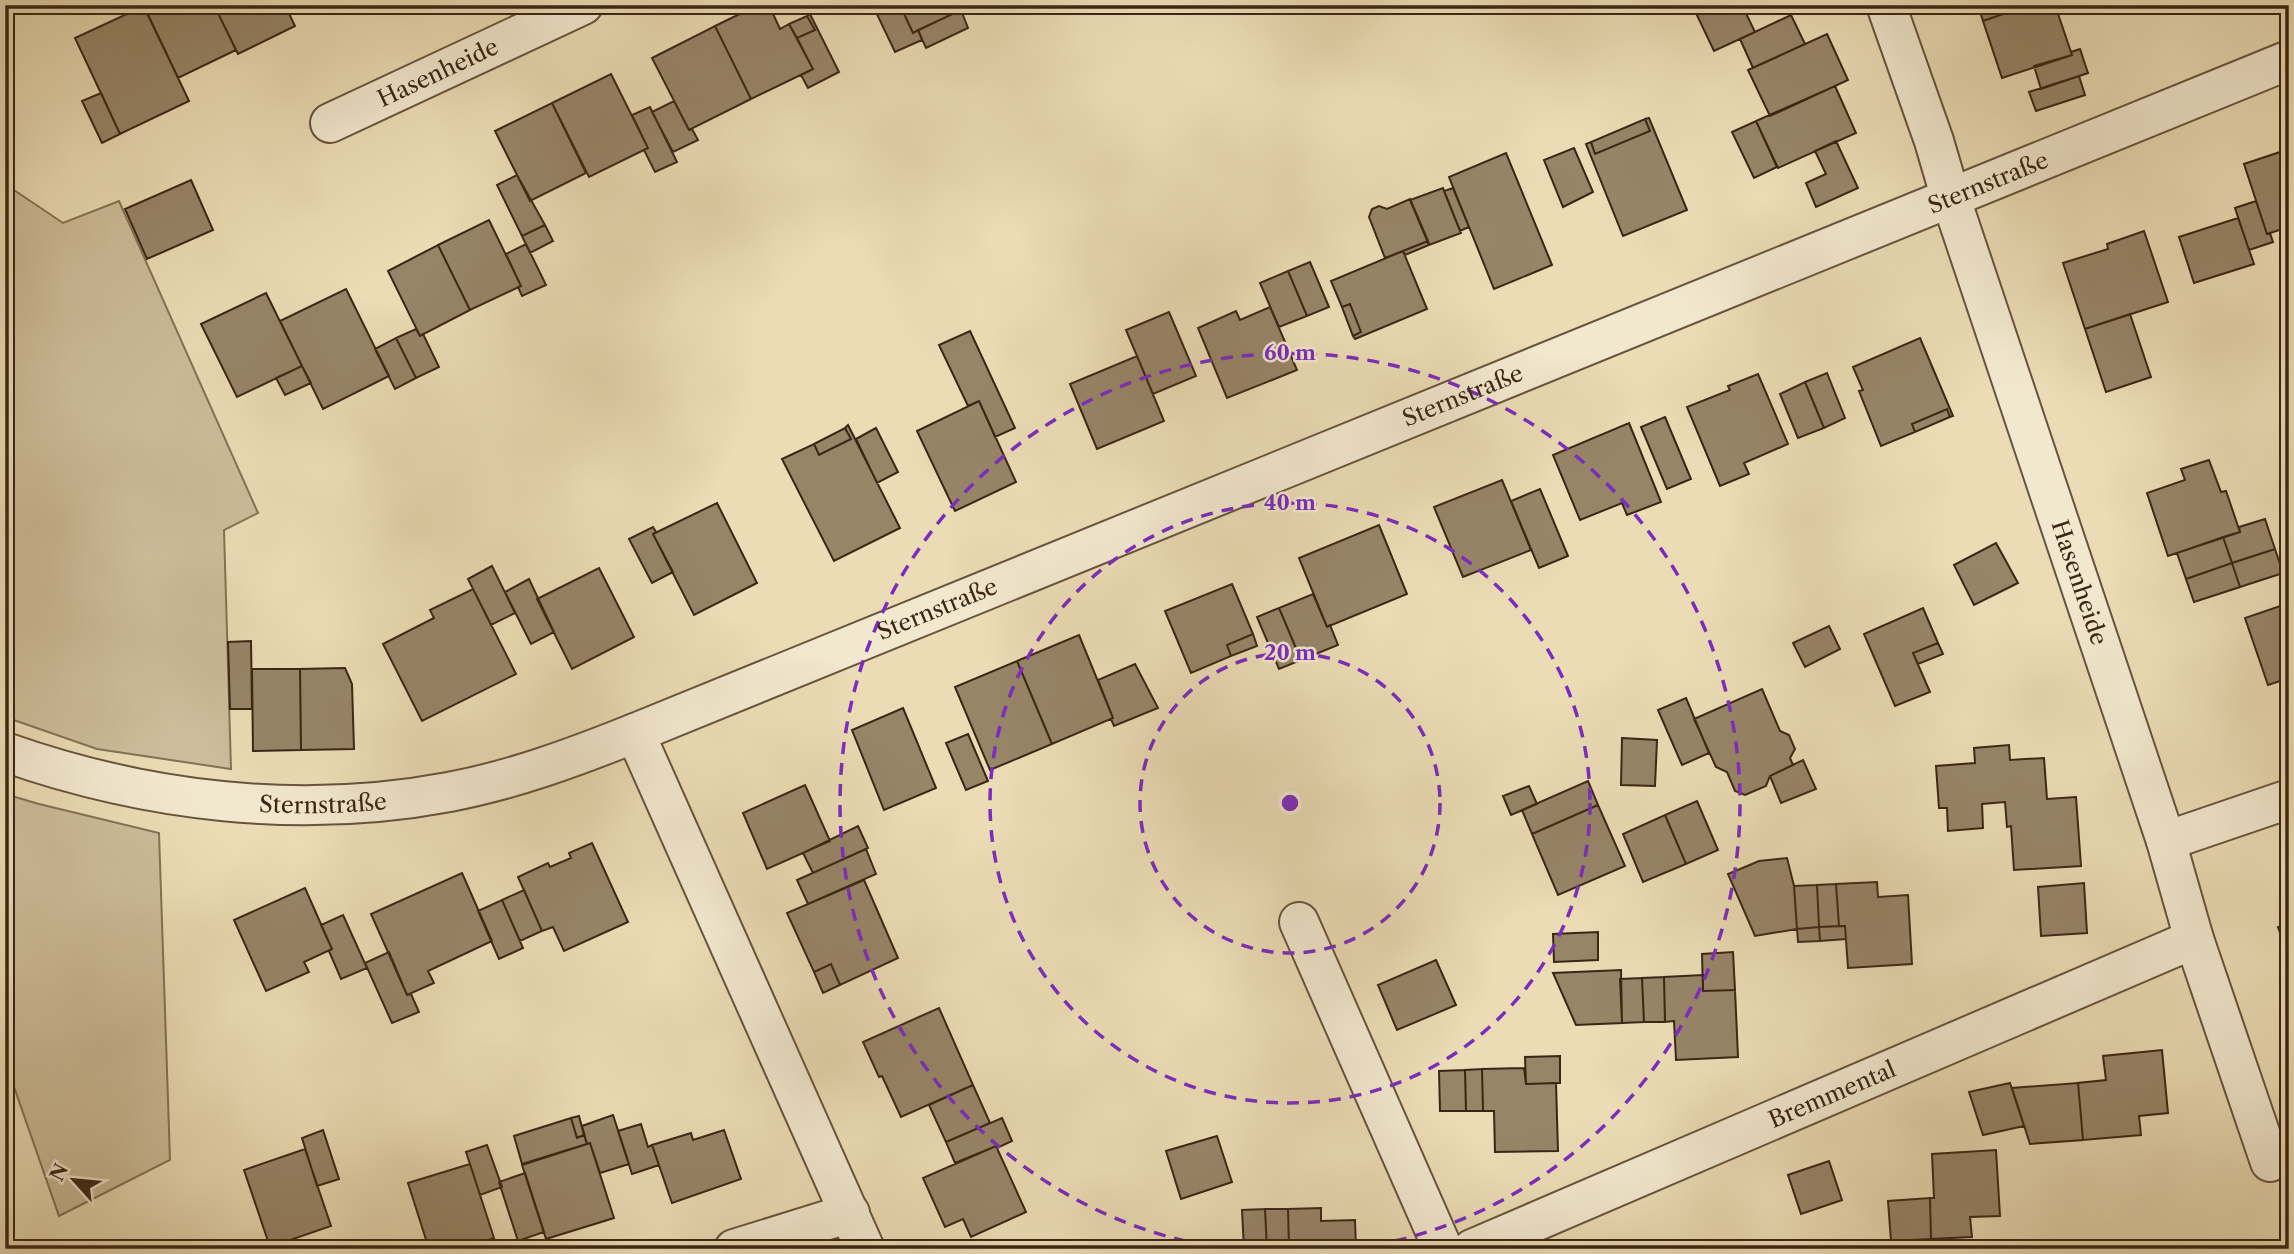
<svg xmlns="http://www.w3.org/2000/svg" width="2294" height="1254" viewBox="0 0 2294 1254" font-family="'Libre Caslon Text',serif">
	<style>
		.green { fill: #cdbd9a; stroke: #847257; stroke-width: 2 }
		.building { fill: #978568; stroke: #3b2614; stroke-width: 2 }
		.lines { fill: none; stroke-linecap: round; stroke-linejoin: round }
		.minor-casing { stroke: #67543c; stroke-width: 42 }
		.minor { stroke: #f2e8cf; stroke-width: 38 }
		.ring { fill: none; stroke: #7b2cbf; stroke-width: 3.5; stroke-dasharray: 12 9 }
		.labels { text-anchor: middle; dominant-baseline: central; stroke-width: 5; stroke-linejoin: round; paint-order: stroke }
		.street-label { font-size: 23px; fill: #3b2614; stroke: #f2e8cf }
		.centre { fill: #7b2cbf; stroke: #f2e8cf; stroke-width: 3.5 }
		.ring-label { font-size: 21px; text-anchor: middle; font-weight: bold; fill: #7b2cbf; stroke: #f2e8cf; stroke-width: 5; stroke-linejoin: round; paint-order: stroke }
	</style>
	<rect width="100%" height="100%" fill="#ebdcb5"/>
	<filter id="stains"><feTurbulence type="fractalNoise" baseFrequency=".00286" numOctaves="4"/><feColorMatrix values="0 0 0 0 .2 0 0 0 0 .09 0 0 0 0 .02 0 0 0 .5 -.17"/></filter>
	<radialGradient id="worn" r=".72"><stop offset=".6" stop-color="#630" stop-opacity="0"/><stop offset="1" stop-color="#630" stop-opacity=".3"/></radialGradient>
	<path class="green" d="M 5,184 L 63,223 L 119,201 L 258,513 L 224,530 L 231,769 L 97,749 L 5,717 Z
		M 5,794 L 39,804 L 159,833 L 170,1160 L 59,1216 L 5,1061 Z"/>
	<path class="building" d="M 143,5 L 214,5 L 236,50 L 178,78 Z
		M 214,5 L 285,5 L 295,26 L 238,54 Z
		M 348,5 L 370,5 L 352,14 Z
		M 758,5 L 769,5 L 780,29 L 789,24 L 813,69 L 751,99 L 715,26 Z
		M 881,5 L 900,5 L 913,33 L 918,30 L 922,40 L 895,52 L 874,8 Z
		M 900,5 L 971,5 L 913,33 Z
		M 1701,5 L 1742,5 L 1755,32 L 1714,51 L 1694,9 Z
		M 1978,5 L 2029,5 L 1983,21 Z
		M 2029,5 L 2055,5 L 2072,55 L 2002,78 L 1983,21 Z
		M 144,6 L 189,101 L 120,134 L 75,38 Z
		M 961,10 L 968,28 L 926,48 L 918,30 Z
		M 810,14 L 839,72 L 808,88 L 801,75 L 813,69 L 797,38 L 815,30 L 807,16 Z
		M 1791,15 L 1805,44 L 1753,68 L 1740,39 Z
		M 807,16 L 815,30 L 797,38 L 789,24 Z
		M 715,26 L 751,99 L 689,130 L 652,58 Z
		M 1827,34 L 1848,80 L 1770,116 L 1748,70 Z
		M 2080,49 L 2088,73 L 2041,89 L 2034,66 L 2072,55 L 2071,52 Z
		M 611,74 L 648,148 L 589,177 L 552,103 Z
		M 2079,76 L 2085,95 L 2036,111 L 2029,92 Z
		M 1835,86 L 1856,133 L 1778,168 L 1756,121 Z
		M 101,93 L 120,134 L 102,143 L 82,101 Z
		M 674,101 L 689,130 L 692,129 L 698,140 L 673,152 L 652,112 Z
		M 552,103 L 586,173 L 530,201 L 495,131 Z
		M 650,107 L 677,162 L 655,172 L 644,150 L 648,148 L 632,115 Z
		M 1649,118 L 1687,210 L 1623,236 L 1586,144 L 1591,142 L 1595,154 L 1650,131 L 1645,119 Z
		M 1645,119 L 1650,131 L 1595,154 L 1591,142 Z
		M 1756,121 L 1777,167 L 1754,178 L 1732,132 Z
		M 1836,141 L 1858,188 L 1816,207 L 1806,183 L 1826,174 L 1815,151 Z
		M 1574,148 L 1593,192 L 1563,207 L 1544,160 Z
		M 2289,149 L 2289,227 L 2267,234 L 2244,164 Z
		M 1506,153 L 1552,265 L 1494,289 L 1449,177 Z
		M 517,175 L 545,225 L 522,236 L 497,185 Z
		M 191,180 L 213,230 L 147,259 L 125,209 Z
		M 1443,188 L 1461,233 L 1429,245 L 1410,200 Z
		M 1453,188 L 1469,227 L 1460,231 L 1444,191 Z
		M 1410,199 L 1428,241 L 1385,258 L 1369,217 L 1372,209 L 1379,206 L 1387,209 Z
		M 2256,201 L 2267,234 L 2270,233 L 2273,242 L 2249,250 L 2235,208 Z
		M 2238,218 L 2254,264 L 2194,283 L 2179,237 Z
		M 489,220 L 521,286 L 470,310 L 438,245 Z
		M 545,225 L 553,241 L 530,253 L 522,236 Z
		M 2144,231 L 2168,302 L 2085,329 L 2063,263 L 2108,249 L 2107,244 Z
		M 1428,241 L 1429,245 L 1405,255 L 1403,251 Z
		M 526,244 L 546,285 L 522,296 L 518,287 L 521,286 L 506,254 Z
		M 438,245 L 470,310 L 420,336 L 388,271 Z
		M 1403,251 L 1427,309 L 1355,339 L 1353,336 L 1361,332 L 1350,304 L 1342,307 L 1331,281 Z
		M 1310,262 L 1329,307 L 1307,316 L 1288,271 Z
		M 1288,271 L 1307,316 L 1279,327 L 1260,283 Z
		M 346,289 L 389,376 L 323,409 L 280,321 Z
		M 266,293 L 302,366 L 237,397 L 201,324 Z
		M 1350,304 L 1361,332 L 1353,336 L 1342,307 Z
		M 1270,307 L 1297,370 L 1227,398 L 1198,328 L 1236,311 L 1240,320 Z
		M 1169,312 L 1196,376 L 1153,394 L 1126,330 Z
		M 2130,314 L 2151,377 L 2106,392 L 2085,329 Z
		M 416,329 L 420,336 L 423,334 L 439,367 L 416,378 L 396,338 Z
		M 970,331 L 1015,428 L 995,437 L 979,401 L 968,406 L 939,345 Z
		M 396,338 L 416,378 L 395,389 L 375,349 Z
		M 1920,338 L 1953,416 L 1950,417 L 1947,409 L 1912,424 L 1915,432 L 1881,446 L 1859,391 L 1863,390 L 1853,367 Z
		M 1137,356 L 1164,421 L 1097,449 L 1070,384 Z
		M 302,366 L 311,383 L 285,395 L 276,378 Z
		M 1827,373 L 1845,418 L 1824,428 L 1805,382 Z
		M 1758,374 L 1788,444 L 1744,463 L 1749,474 L 1720,486 L 1687,407 L 1730,390 L 1728,386 Z
		M 1805,382 L 1824,428 L 1798,438 L 1780,394 Z
		M 979,401 L 1016,482 L 955,511 L 917,431 Z
		M 1947,409 L 1950,417 L 1915,432 L 1912,424 Z
		M 1665,417 L 1691,479 L 1667,489 L 1641,427 Z
		M 1629,423 L 1661,502 L 1627,515 L 1622,503 L 1580,520 L 1553,455 Z
		M 848,425 L 900,528 L 834,561 L 782,459 L 814,444 L 819,455 L 851,439 L 845,428 Z
		M 845,428 L 851,439 L 819,455 L 814,444 Z
		M 876,428 L 898,472 L 877,483 L 856,439 Z
		M 2209,460 L 2221,492 L 2226,491 L 2240,532 L 2168,556 L 2147,493 L 2185,480 L 2181,469 Z
		M 1502,480 L 1531,550 L 1463,577 L 1434,507 Z
		M 1540,489 L 1568,556 L 1539,568 L 1511,501 Z
		M 717,503 L 757,583 L 694,615 L 653,534 Z
		M 2265,519 L 2275,549 L 2232,563 L 2223,537 L 2240,532 L 2239,527 Z
		M 1379,525 L 1407,594 L 1327,627 L 1299,558 Z
		M 653,527 L 656,532 L 653,534 L 673,572 L 652,583 L 629,539 Z
		M 2223,537 L 2232,563 L 2186,579 L 2177,553 Z
		M 1996,543 L 2018,583 L 1974,605 L 1954,565 Z
		M 2275,549 L 2283,573 L 2240,587 L 2232,563 Z
		M 2232,563 L 2240,587 L 2194,602 L 2186,579 Z
		M 492,566 L 515,613 L 491,625 L 468,579 Z
		M 599,568 L 634,637 L 572,669 L 537,599 Z
		M 529,579 L 554,632 L 531,644 L 505,592 Z
		M 1232,584 L 1253,634 L 1227,645 L 1231,656 L 1191,673 L 1165,611 Z
		M 473,589 L 516,674 L 422,721 L 383,644 L 434,618 L 430,610 Z
		M 1313,594 L 1327,627 L 1330,625 L 1338,645 L 1301,660 L 1279,608 Z
		M 2289,603 L 2289,678 L 2268,685 L 2245,618 Z
		M 1279,608 L 1301,660 L 1279,669 L 1257,617 Z
		M 1923,608 L 1938,643 L 1913,653 L 1930,692 L 1895,706 L 1864,634 Z
		M 1829,626 L 1840,649 L 1805,667 L 1793,643 Z
		M 1253,634 L 1257,646 L 1231,656 L 1227,645 Z
		M 1079,635 L 1113,718 L 1052,744 L 1017,661 Z
		M 251,641 L 252,709 L 230,709 L 228,642 Z
		M 1938,643 L 1943,654 L 1918,664 L 1913,653 Z
		M 1017,661 L 1052,744 L 990,770 L 955,687 Z
		M 1135,664 L 1158,708 L 1114,726 L 1111,719 L 1113,718 L 1098,680 Z
		M 345,668 L 352,684 L 354,749 L 301,750 L 300,669 Z
		M 252,669 L 300,669 L 301,750 L 253,751 Z
		M 1762,689 L 1780,731 L 1789,735 L 1795,749 L 1790,758 L 1793,765 L 1770,776 L 1766,786 L 1745,795 L 1735,791 L 1727,772 L 1716,767 L 1694,719 Z
		M 1686,698 L 1709,753 L 1682,765 L 1658,710 Z
		M 903,708 L 936,788 L 884,810 L 852,730 Z
		M 968,734 L 988,781 L 966,790 L 946,743 Z
		M 1622,738 L 1657,740 L 1655,786 L 1621,785 Z
		M 2009,745 L 2010,760 L 2044,758 L 2047,799 L 2076,797 L 2081,866 L 2014,870 L 2011,826 L 2007,827 L 2005,802 L 1982,804 L 1983,828 L 1948,831 L 1947,808 L 1939,808 L 1936,766 L 1975,763 L 1974,748 Z
		M 1803,760 L 1816,789 L 1781,803 L 1770,776 Z
		M 1588,781 L 1598,805 L 1532,834 L 1522,810 Z
		M 805,785 L 830,841 L 767,869 L 743,813 Z
		M 1529,786 L 1537,804 L 1511,815 L 1503,796 Z
		M 1697,801 L 1718,850 L 1686,864 L 1665,815 Z
		M 1598,805 L 1625,866 L 1558,895 L 1532,834 Z
		M 1665,815 L 1686,864 L 1643,882 L 1623,834 Z
		M 858,826 L 868,848 L 813,873 L 803,853 Z
		M 592,843 L 628,922 L 564,951 L 553,927 L 542,931 L 518,877 L 548,863 L 550,867 L 571,858 L 569,853 Z
		M 866,849 L 876,874 L 808,904 L 797,880 Z
		M 1787,858 L 1794,886 L 1797,929 L 1755,936 L 1728,874 L 1759,861 Z
		M 462,873 L 492,941 L 428,971 L 434,983 L 407,995 L 371,914 Z
		M 864,880 L 898,958 L 840,985 L 831,964 L 814,972 L 787,913 Z
		M 1877,882 L 1878,897 L 1908,895 L 1912,964 L 1848,968 L 1845,926 L 1839,926 L 1836,884 Z
		M 2084,883 L 2087,933 L 2041,936 L 2038,887 Z
		M 1836,884 L 1839,926 L 1819,927 L 1817,885 Z
		M 1817,885 L 1819,927 L 1797,929 L 1794,886 Z
		M 305,888 L 332,949 L 304,962 L 309,972 L 266,991 L 234,920 Z
		M 524,890 L 542,931 L 520,941 L 502,900 Z
		M 502,900 L 523,948 L 499,959 L 478,911 Z
		M 343,915 L 367,968 L 341,979 L 329,951 L 332,949 L 321,925 Z
		M 2289,923 L 2289,958 L 2278,927 Z
		M 1845,926 L 1846,939 L 1820,941 L 1819,927 Z
		M 1819,927 L 1820,941 L 1798,942 L 1797,929 Z
		M 1598,932 L 1598,960 L 1554,962 L 1553,934 Z
		M 389,952 L 407,995 L 411,994 L 419,1012 L 392,1023 L 365,963 Z
		M 1733,952 L 1735,990 L 1703,991 L 1702,954 Z
		M 1436,960 L 1456,1005 L 1397,1030 L 1378,985 Z
		M 2289,960 L 2289,979 L 2282,962 Z
		M 831,964 L 840,985 L 823,993 L 814,972 Z
		M 1621,970 L 1622,1023 L 1576,1025 L 1553,973 Z
		M 1703,975 L 1703,991 L 1735,990 L 1738,1057 L 1676,1060 L 1674,1021 L 1665,1022 L 1664,977 Z
		M 1664,977 L 1665,1022 L 1644,1022 L 1642,978 Z
		M 1642,978 L 1644,1022 L 1622,1023 L 1620,979 Z
		M 939,1008 L 973,1085 L 901,1117 L 882,1076 L 879,1077 L 863,1042 Z
		M 2162,1050 L 2168,1113 L 2139,1116 L 2141,1135 L 2083,1140 L 2078,1083 L 2106,1080 L 2103,1056 Z
		M 1560,1056 L 1560,1083 L 1526,1084 L 1525,1057 Z
		M 1524,1068 L 1526,1084 L 1556,1083 L 1558,1151 L 1495,1152 L 1494,1111 L 1483,1111 L 1482,1069 Z
		M 1482,1069 L 1483,1111 L 1466,1111 L 1465,1070 Z
		M 1465,1070 L 1466,1111 L 1440,1111 L 1439,1071 Z
		M 2010,1083 L 2024,1126 L 1983,1135 L 1969,1092 Z
		M 2078,1083 L 2083,1140 L 2030,1144 L 2012,1088 Z
		M 973,1085 L 990,1123 L 946,1142 L 929,1105 Z
		M 613,1115 L 629,1164 L 600,1173 L 590,1143 L 587,1144 L 582,1126 Z
		M 579,1116 L 584,1135 L 577,1138 L 571,1118 Z
		M 571,1118 L 577,1138 L 584,1135 L 587,1144 L 522,1164 L 514,1136 Z
		M 1002,1118 L 1012,1141 L 997,1148 L 996,1146 L 955,1163 L 946,1142 Z
		M 641,1124 L 648,1147 L 652,1145 L 659,1165 L 632,1174 L 618,1131 Z
		M 323,1130 L 339,1179 L 317,1186 L 302,1138 Z
		M 724,1130 L 741,1179 L 672,1203 L 652,1145 L 691,1133 L 693,1140 Z
		M 1217,1136 L 1232,1182 L 1181,1199 L 1166,1151 Z
		M 590,1143 L 614,1218 L 546,1239 L 522,1165 Z
		M 487,1145 L 502,1187 L 480,1195 L 466,1152 Z
		M 996,1146 L 1026,1212 L 971,1237 L 963,1219 L 945,1227 L 923,1178 Z
		M 305,1149 L 331,1226 L 270,1247 L 244,1170 Z
		M 1996,1150 L 2000,1216 L 1970,1217 L 1972,1237 L 1931,1239 L 1930,1198 L 1934,1198 L 1932,1154 Z
		M 1829,1161 L 1842,1200 L 1801,1214 L 1788,1175 Z
		M 470,1164 L 494,1238 L 462,1249 L 429,1249 L 408,1183 Z
		M 525,1173 L 544,1232 L 518,1241 L 499,1182 Z
		M 1930,1198 L 1931,1239 L 1891,1241 L 1888,1201 Z
		M 1321,1208 L 1321,1221 L 1355,1220 L 1356,1249 L 1289,1248 L 1288,1209 Z
		M 1265,1209 L 1267,1249 L 1244,1249 L 1242,1210 Z
		M 1265,1209 L 1288,1209 L 1289,1248 L 1267,1249 Z
		M 1819,1243 L 1819,1249 L 1762,1249 Z"/>
	<g class="lines">
		<defs>
			<g id="minor">
				<path id="s1" d="M 1886,5 L 1934,141 L 1951,199 L 2166,841 L 2194,939 L 2270,1162"/>
				<path id="s2" d="M 330,123 L 583,5"/>
				<path d="M 635,733 L 865,1249"/>
				<path id="s3" d="M 5,752 C 147,802 300,820 449,792 C 513,780 575,757 635,733 C 1185,506 1738,286 2289,60"/>
				<path d="M 2166,841 L 2289,799"/>
				<path d="M 1299,922 L 1443,1249"/>
				<path d="M 734,1249 L 850,1213"/>
				<path id="s4" d="M 1472,1249 L 2194,939"/>
			</g>
		</defs>
		<use href="#minor" class="minor-casing"/>
		<use href="#minor" class="minor"/>
	</g>
	<g class="ring">
		<circle cx="1290" cy="803" r="150"/>
		<circle cx="1290" cy="803" r="300"/>
		<path d="M1227 1249A450 450 0 1 1 1353 1249"/>
	</g>
	<g class="labels">
		<g class="street-label">
			<text stroke="none"><textPath href="#s2" startOffset="119">Hasenheide</textPath></text>
			<text stroke="none"><textPath href="#s3" startOffset="2107">Sternstraße</textPath></text>
			<text stroke="none"><textPath href="#s3" startOffset="1540">Sternstraße</textPath></text>
			<text stroke="none"><textPath href="#s1" startOffset="609">Hasenheide</textPath></text>
			<text stroke="none"><textPath href="#s3" startOffset="973">Sternstraße</textPath></text>
			<text stroke="none"><textPath href="#s3" startOffset="324">Sternstraße</textPath></text>
			<text stroke="none"><textPath href="#s4" startOffset="392">Bremmental</textPath></text>
		</g>
	</g>
	<circle cx="1290" cy="803" r="10" class="centre"/>
	<g class="ring-label">
		<text x="1290" y="360">60 m</text>
		<text x="1290" y="510">40 m</text>
		<text x="1290" y="660">20 m</text>
	</g>
	<rect width="2294" height="1254" fill="none" stroke="#ebdcb5" stroke-width="28"/>
	<rect x="7" y="7" width="2280" height="1240" fill="none" stroke="#3b2614" stroke-width="3.5"/>
	<rect x="14" y="14" width="2266" height="1226" fill="none" stroke="#3b2614" stroke-width="2"/>
	<g transform="translate(74 1180) rotate(297)" stroke="#f2e8cf" stroke-width="5" paint-order="stroke">
	<path d="M0-5L12 26L0 18L-12 26Z" fill="#3b2614"/>
	<text y="-10" font-size="19" font-weight="bold" text-anchor="middle" fill="#3b2614">N</text>
	</g>
	<rect width="100%" height="100%" filter="url(#stains)"/>
	<rect width="100%" height="100%" fill="url(#worn)"/>
</svg>
